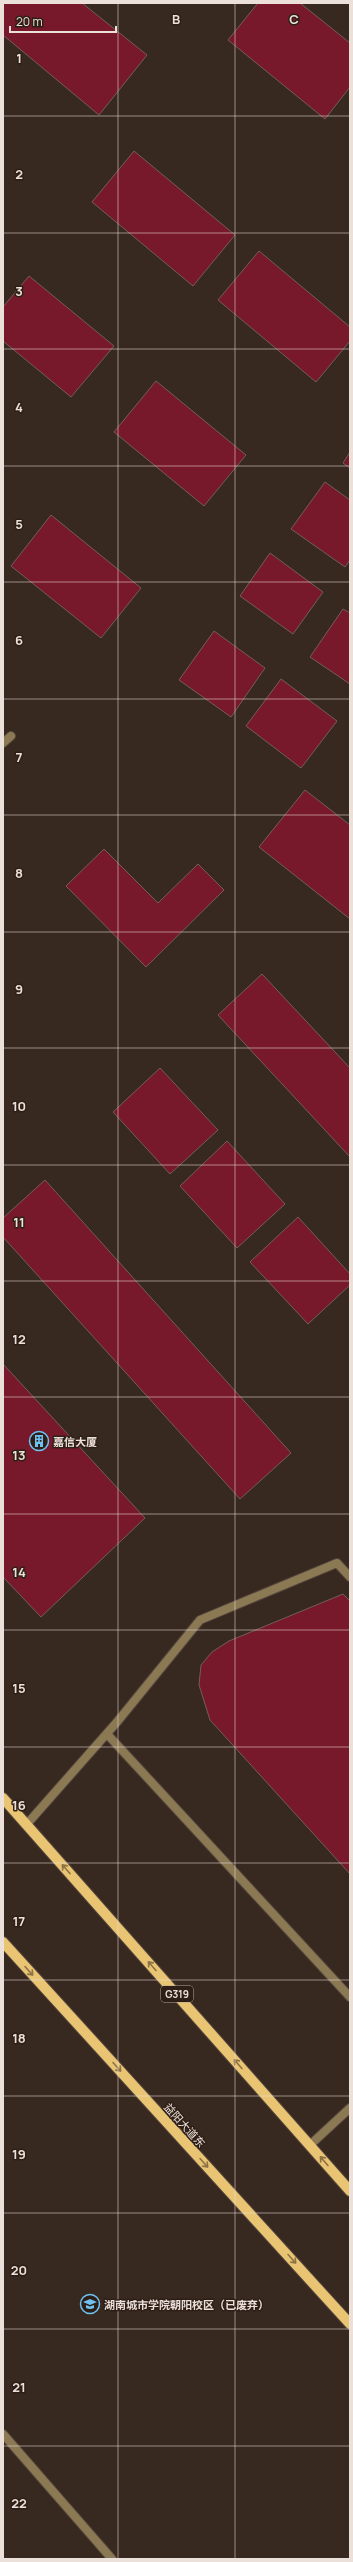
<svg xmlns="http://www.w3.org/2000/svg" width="353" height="2562" viewBox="0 0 353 2562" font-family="Manrope,'Noto Sans SC',sans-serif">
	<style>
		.building { fill: #77192a; stroke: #735d5e }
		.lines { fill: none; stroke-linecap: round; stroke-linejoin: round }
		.lane-casing { stroke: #55463e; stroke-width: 10 }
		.street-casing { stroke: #55463e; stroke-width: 10 }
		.primary-casing { stroke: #55463e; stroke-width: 12 }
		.lane { stroke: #8a7953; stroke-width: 8 }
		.street { stroke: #8a7953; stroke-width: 8 }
		.primary { stroke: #e9c573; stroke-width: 10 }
		.oneway { stroke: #8c7244 }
		.grid { fill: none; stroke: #ebe0da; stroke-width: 1; stroke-opacity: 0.55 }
		.labels { text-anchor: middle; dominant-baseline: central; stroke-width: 3; stroke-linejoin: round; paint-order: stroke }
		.shield { fill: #2e1f16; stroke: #b2a69f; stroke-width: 1 }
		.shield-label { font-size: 10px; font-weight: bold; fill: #ebe0da }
		.poi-label { font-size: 11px; font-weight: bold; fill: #ebe0da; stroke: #2e1f16; text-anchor: start }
		.street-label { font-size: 11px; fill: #ebe0da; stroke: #2e1f16 }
		.grid-label { font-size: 13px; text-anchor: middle; font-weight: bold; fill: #ebe0da; stroke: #2e1f16; stroke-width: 3; stroke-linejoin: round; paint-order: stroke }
	</style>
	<rect width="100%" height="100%" fill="#382920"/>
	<path class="building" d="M 3,3 L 82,3 L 147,55 L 99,115 L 3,35 Z
		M 258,3 L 300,3 L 350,43 L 350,87 L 325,119 L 228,40 Z
		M 134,151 L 235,235 L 193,286 L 92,202 Z
		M 259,251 L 350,327 L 350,341 L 316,382 L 218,300 Z
		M 29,276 L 114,346 L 71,397 L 3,341 L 3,307 Z
		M 156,381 L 246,455 L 204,506 L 114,432 Z
		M 350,452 L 350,468 L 343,463 Z
		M 325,482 L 350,500 L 350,560 L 345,567 L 291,529 Z
		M 51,515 L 141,588 L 101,638 L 11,566 Z
		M 270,553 L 323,592 L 293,634 L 240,596 Z
		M 343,609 L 350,613 L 350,684 L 310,657 Z
		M 214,631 L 265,668 L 231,717 L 179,680 Z
		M 281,679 L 337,721 L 301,768 L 246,726 Z
		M 305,790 L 350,825 L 350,919 L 259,847 Z
		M 104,849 L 158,903 L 198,864 L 224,890 L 146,967 L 66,886 Z
		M 262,974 L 350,1068 L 350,1157 L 218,1015 Z
		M 160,1068 L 218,1130 L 170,1174 L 113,1112 Z
		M 227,1141 L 285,1204 L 237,1248 L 180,1186 Z
		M 45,1180 L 291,1453 L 240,1499 L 3,1237 L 3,1218 Z
		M 298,1217 L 350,1274 L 350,1285 L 308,1324 L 250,1262 Z
		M 3,1364 L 145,1518 L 41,1617 L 3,1577 Z
		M 343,1594 L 350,1601 L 350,1874 L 210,1720 L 199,1685 L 201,1665 L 212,1652 L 229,1641 Z"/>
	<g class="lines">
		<defs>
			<path id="lane" d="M 107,1734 L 350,1997
				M 27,1824 L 117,1722 L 200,1620 L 337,1563 L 350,1577
				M 310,2145 L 350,2108
				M 3,2434 L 112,2559"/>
			<path id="street" d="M 3,743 L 11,736"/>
			<path id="primary" d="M 3,1798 L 350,2191
				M 3,1942 L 350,2324"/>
		</defs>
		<use href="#lane" class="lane-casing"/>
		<use href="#street" class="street-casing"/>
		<use href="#primary" class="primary-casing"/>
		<use href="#lane" class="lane"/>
		<use href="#street" class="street"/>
		<use href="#primary" class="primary"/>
	</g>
	<defs><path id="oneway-shaft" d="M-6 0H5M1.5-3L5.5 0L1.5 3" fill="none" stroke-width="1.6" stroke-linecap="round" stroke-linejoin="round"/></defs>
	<g class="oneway">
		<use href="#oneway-shaft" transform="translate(66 1869) rotate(-131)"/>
		<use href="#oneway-shaft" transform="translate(152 1966) rotate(-131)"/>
		<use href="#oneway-shaft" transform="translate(29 1971) rotate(48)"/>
		<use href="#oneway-shaft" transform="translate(238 2064) rotate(-131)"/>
		<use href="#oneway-shaft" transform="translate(117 2067) rotate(48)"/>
		<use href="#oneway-shaft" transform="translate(324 2161) rotate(-131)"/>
		<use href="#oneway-shaft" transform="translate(204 2163) rotate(48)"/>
		<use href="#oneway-shaft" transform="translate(292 2259) rotate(48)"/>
	</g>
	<path class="grid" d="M 118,3 L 118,2559M 235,3 L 235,2559M 3,116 L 350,116M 3,233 L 350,233M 3,349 L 350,349M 3,466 L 350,466M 3,582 L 350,582M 3,699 L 350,699M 3,815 L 350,815M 3,932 L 350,932M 3,1048 L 350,1048M 3,1165 L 350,1165M 3,1281 L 350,1281M 3,1397 L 350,1397M 3,1514 L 350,1514M 3,1630 L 350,1630M 3,1747 L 350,1747M 3,1863 L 350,1863M 3,1980 L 350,1980M 3,2096 L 350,2096M 3,2213 L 350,2213M 3,2329 L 350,2329M 3,2446 L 350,2446"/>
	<defs>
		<symbol id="building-ring" viewBox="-11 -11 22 22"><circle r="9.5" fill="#2e1f16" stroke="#6ec2f3" stroke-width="1.5"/><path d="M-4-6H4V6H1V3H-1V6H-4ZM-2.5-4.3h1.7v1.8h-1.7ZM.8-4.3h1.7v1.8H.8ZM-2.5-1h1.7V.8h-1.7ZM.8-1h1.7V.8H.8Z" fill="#6ec2f3"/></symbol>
		<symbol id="school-ring" viewBox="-11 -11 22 22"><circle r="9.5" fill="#2e1f16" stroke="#6ec2f3" stroke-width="1.5"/><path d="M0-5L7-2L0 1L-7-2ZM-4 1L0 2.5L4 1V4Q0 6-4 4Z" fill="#6ec2f3"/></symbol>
	</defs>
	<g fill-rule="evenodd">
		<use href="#building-ring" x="28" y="1430" width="22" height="22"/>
		<use href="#school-ring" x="79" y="2293" width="22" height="22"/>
	</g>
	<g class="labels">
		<rect class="shield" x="161" y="1986" width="32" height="16" rx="3"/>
		<g class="shield-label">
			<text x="177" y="1994">G319</text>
		</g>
		<g class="poi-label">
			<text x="53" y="1441">嘉信大厦</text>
			<text x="104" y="2304">湖南城市学院朝阳校区（已废弃）</text>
		</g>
		<g class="street-label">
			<text transform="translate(185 2125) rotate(48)">益阳大道东</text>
		</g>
	</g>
	<g class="grid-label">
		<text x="176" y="24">B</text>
		<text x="294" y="24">C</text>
		<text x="19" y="63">1</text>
		<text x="19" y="179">2</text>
		<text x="19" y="296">3</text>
		<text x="19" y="412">4</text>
		<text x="19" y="529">5</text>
		<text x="19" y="645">6</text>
		<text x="19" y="762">7</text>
		<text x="19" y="878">8</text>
		<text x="19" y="994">9</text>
		<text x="19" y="1111">10</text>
		<text x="19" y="1227">11</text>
		<text x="19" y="1344">12</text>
		<text x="19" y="1460">13</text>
		<text x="19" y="1577">14</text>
		<text x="19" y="1693">15</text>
		<text x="19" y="1810">16</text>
		<text x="19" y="1926">17</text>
		<text x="19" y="2043">18</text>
		<text x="19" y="2159">19</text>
		<text x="19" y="2275">20</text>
		<text x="19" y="2392">21</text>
		<text x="19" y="2508">22</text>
	</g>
	<rect width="353" height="2562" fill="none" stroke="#ebe0da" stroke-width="8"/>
	<path d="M10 26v6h106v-6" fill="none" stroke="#ebe0da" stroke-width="2"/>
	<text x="16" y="26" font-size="12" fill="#ebe0da" stroke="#2e1f16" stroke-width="3" paint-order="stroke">20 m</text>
</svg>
